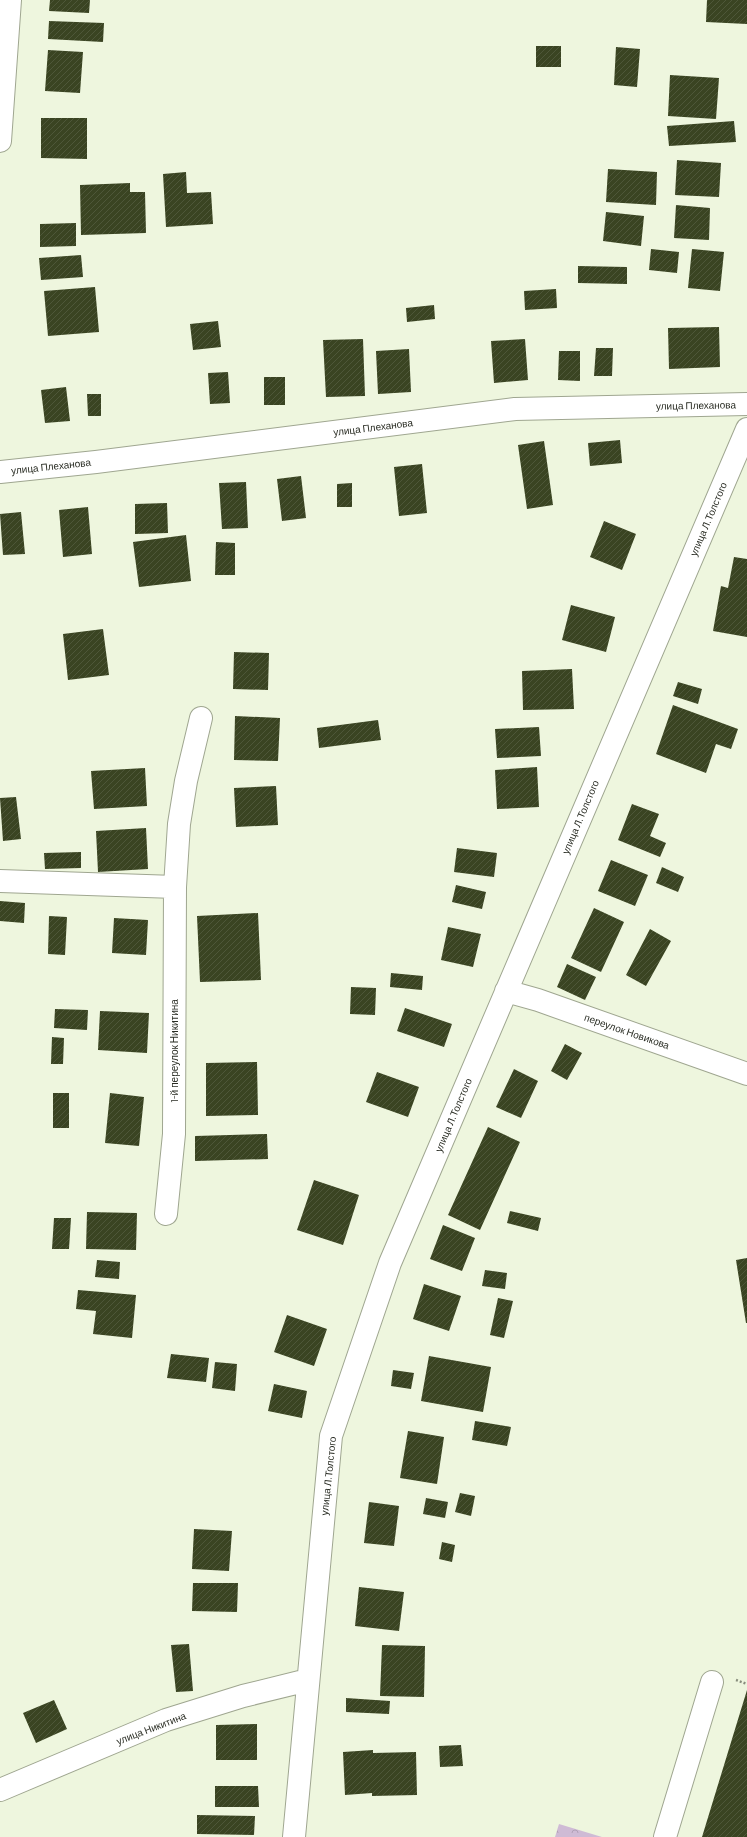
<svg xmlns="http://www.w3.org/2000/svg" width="747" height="1837" viewBox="0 0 747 1837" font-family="Barlow,sans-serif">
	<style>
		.park { fill: url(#park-crowns) }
		.building { fill: url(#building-hatch) }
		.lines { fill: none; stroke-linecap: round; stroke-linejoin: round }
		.minor-casing { stroke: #9fa690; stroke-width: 24 }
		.path { stroke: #888d7d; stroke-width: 2.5; stroke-dasharray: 2 2; stroke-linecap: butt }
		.minor { stroke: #fff; stroke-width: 22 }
		.labels { text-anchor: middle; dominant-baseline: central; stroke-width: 4; stroke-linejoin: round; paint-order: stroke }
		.street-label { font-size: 10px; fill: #292c23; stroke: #fff }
	</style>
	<defs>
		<pattern id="park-crowns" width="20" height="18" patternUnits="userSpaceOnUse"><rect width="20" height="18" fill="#cfbbd5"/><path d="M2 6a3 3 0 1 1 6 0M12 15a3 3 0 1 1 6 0" fill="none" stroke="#b2a1b7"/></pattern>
		<pattern id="building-hatch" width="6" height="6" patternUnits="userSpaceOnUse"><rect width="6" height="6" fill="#3a4422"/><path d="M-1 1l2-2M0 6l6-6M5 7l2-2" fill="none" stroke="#4e5739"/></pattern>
	</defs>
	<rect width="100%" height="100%" fill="#eef6de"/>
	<path class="park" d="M 559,1824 L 602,1837 L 555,1837 Z"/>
	<path class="building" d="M 50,0 L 90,0 L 89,13 L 49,11 Z
		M 707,0 L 747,0 L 747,24 L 706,22 Z
		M 49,21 L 104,23 L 103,42 L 48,39 Z
		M 536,46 L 561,46 L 561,67 L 536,67 Z
		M 616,47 L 640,49 L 637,87 L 614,85 Z
		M 48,50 L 83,52 L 80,93 L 45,91 Z
		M 670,75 L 719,78 L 716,119 L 668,116 Z
		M 41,118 L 87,118 L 87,159 L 41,158 Z
		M 734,121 L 736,142 L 669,146 L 667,126 Z
		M 677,160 L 721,163 L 719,197 L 675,195 Z
		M 608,169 L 657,172 L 656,205 L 606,202 Z
		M 186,172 L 187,193 L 211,192 L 213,224 L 166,227 L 163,174 Z
		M 130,183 L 130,192 L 145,192 L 146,233 L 81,235 L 80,185 Z
		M 676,205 L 710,208 L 709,240 L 674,238 Z
		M 606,212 L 644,216 L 641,246 L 603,241 Z
		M 76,223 L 76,246 L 40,247 L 40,224 Z
		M 651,249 L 679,252 L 677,273 L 649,270 Z
		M 692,249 L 724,252 L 720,291 L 688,288 Z
		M 81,255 L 83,277 L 41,280 L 39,258 Z
		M 578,266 L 627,267 L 627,284 L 578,283 Z
		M 95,287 L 99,332 L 48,336 L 44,291 Z
		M 556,289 L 557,308 L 525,310 L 524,291 Z
		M 434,305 L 435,319 L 407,322 L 406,308 Z
		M 218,321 L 221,347 L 193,350 L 190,324 Z
		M 719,327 L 720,367 L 669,369 L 668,328 Z
		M 363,339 L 365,396 L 326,397 L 323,340 Z
		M 525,339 L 528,380 L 494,383 L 491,341 Z
		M 596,348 L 613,348 L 612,376 L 594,376 Z
		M 409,349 L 411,392 L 378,394 L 376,351 Z
		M 559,351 L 580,351 L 580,381 L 558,380 Z
		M 228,372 L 230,403 L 210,404 L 208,373 Z
		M 264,377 L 285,377 L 285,405 L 264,405 Z
		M 66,387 L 70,421 L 45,423 L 41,390 Z
		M 87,394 L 101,394 L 101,416 L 88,416 Z
		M 620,440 L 622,463 L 590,466 L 588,443 Z
		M 544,441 L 553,505 L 527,509 L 518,445 Z
		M 422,464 L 427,513 L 399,516 L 394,467 Z
		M 301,476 L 306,518 L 282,521 L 277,479 Z
		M 246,482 L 248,528 L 222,529 L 219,483 Z
		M 352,483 L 352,507 L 337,507 L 337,484 Z
		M 167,503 L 168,533 L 135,534 L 135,504 Z
		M 88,507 L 92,554 L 63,557 L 59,510 Z
		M 21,512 L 25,554 L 3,555 L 0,514 Z
		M 604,521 L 636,534 L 622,570 L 590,557 Z
		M 186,535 L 191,581 L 139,587 L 133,542 Z
		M 216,542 L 235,543 L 235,575 L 215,575 Z
		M 734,557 L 747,559 L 747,637 L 713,631 L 721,586 L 728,588 Z
		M 571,605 L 615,617 L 606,652 L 562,640 Z
		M 103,629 L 109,675 L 68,680 L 63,634 Z
		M 234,652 L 269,653 L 268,690 L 233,689 Z
		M 572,669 L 574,709 L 523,710 L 522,671 Z
		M 678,682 L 702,689 L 698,704 L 673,696 Z
		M 673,705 L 738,729 L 731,749 L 716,744 L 706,773 L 656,754 Z
		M 235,716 L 280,718 L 278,761 L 234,760 Z
		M 378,720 L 381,740 L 319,748 L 317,728 Z
		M 539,727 L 541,756 L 497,758 L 495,729 Z
		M 537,767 L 539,807 L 497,809 L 495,770 Z
		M 145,768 L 147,806 L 94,809 L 91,771 Z
		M 276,786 L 278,825 L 236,827 L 234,788 Z
		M 16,797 L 21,839 L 3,841 L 0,798 Z
		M 632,804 L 659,814 L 650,836 L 666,843 L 660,857 L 618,840 Z
		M 146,828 L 148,869 L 98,872 L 96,831 Z
		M 457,848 L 497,853 L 494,877 L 454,872 Z
		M 81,852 L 81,868 L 45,869 L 44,853 Z
		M 611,860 L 648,875 L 635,906 L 598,891 Z
		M 662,867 L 684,877 L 678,892 L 656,883 Z
		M 456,885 L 486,892 L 482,909 L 452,902 Z
		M 0,901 L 25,903 L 24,923 L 0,921 Z
		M 594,908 L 624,922 L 601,972 L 571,958 Z
		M 258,913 L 261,980 L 200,982 L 197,916 Z
		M 49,916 L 67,917 L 65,955 L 48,954 Z
		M 114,918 L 148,920 L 146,955 L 112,953 Z
		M 448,927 L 481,934 L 473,967 L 441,960 Z
		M 650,929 L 671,941 L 646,986 L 626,975 Z
		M 567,964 L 596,977 L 585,1000 L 557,987 Z
		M 391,973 L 423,976 L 422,990 L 390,987 Z
		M 351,987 L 376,988 L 375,1015 L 350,1014 Z
		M 405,1008 L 452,1024 L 444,1047 L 397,1031 Z
		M 55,1009 L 88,1010 L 87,1030 L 54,1028 Z
		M 100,1011 L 149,1013 L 147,1053 L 98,1050 Z
		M 52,1037 L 64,1038 L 63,1064 L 51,1064 Z
		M 565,1044 L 582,1053 L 567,1080 L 551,1071 Z
		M 257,1062 L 258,1115 L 206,1116 L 206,1063 Z
		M 514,1069 L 538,1081 L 521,1118 L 496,1107 Z
		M 377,1072 L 419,1087 L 408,1117 L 366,1102 Z
		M 53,1093 L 69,1093 L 69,1128 L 53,1128 Z
		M 110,1093 L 144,1097 L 139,1146 L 105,1143 Z
		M 488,1127 L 520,1142 L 480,1230 L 448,1215 Z
		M 267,1134 L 268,1159 L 195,1161 L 195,1136 Z
		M 314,1180 L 359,1195 L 343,1245 L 297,1230 Z
		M 510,1211 L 541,1218 L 538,1231 L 507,1223 Z
		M 87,1212 L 137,1213 L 136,1250 L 86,1249 Z
		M 54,1218 L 71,1218 L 69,1249 L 52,1249 Z
		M 443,1225 L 475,1238 L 462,1271 L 430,1259 Z
		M 747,1258 L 747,1323 L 746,1323 L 736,1260 Z
		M 97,1260 L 120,1262 L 119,1279 L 95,1277 Z
		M 485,1270 L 507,1273 L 505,1289 L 482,1286 Z
		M 424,1284 L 461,1296 L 449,1331 L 413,1319 Z
		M 78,1290 L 136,1295 L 132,1338 L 93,1334 L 96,1311 L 76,1309 Z
		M 498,1298 L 513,1301 L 504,1338 L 490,1335 Z
		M 287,1315 L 327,1329 L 314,1366 L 274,1352 Z
		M 171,1354 L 209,1358 L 206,1382 L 167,1378 Z
		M 429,1356 L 491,1367 L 483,1412 L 421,1401 Z
		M 215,1362 L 237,1364 L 235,1391 L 212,1388 Z
		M 393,1370 L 414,1373 L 411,1389 L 391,1386 Z
		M 274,1384 L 307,1391 L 302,1418 L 268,1411 Z
		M 475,1421 L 511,1427 L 507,1446 L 472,1440 Z
		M 408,1431 L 444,1437 L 437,1484 L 400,1478 Z
		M 460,1493 L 475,1496 L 471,1516 L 455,1512 Z
		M 426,1498 L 448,1502 L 445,1518 L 423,1514 Z
		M 369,1502 L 399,1506 L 394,1546 L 364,1543 Z
		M 194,1529 L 232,1531 L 229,1571 L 192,1569 Z
		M 442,1542 L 455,1545 L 452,1562 L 439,1559 Z
		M 193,1583 L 238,1583 L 237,1612 L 192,1611 Z
		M 359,1587 L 404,1592 L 399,1631 L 355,1626 Z
		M 189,1644 L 193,1691 L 176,1692 L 171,1645 Z
		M 382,1645 L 425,1646 L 424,1697 L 380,1696 Z
		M 747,1690 L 747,1837 L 702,1837 Z
		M 346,1698 L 390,1701 L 389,1714 L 346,1712 Z
		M 54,1700 L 67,1729 L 36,1743 L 23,1713 Z
		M 257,1724 L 257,1760 L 216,1760 L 216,1725 Z
		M 461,1745 L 463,1766 L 440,1767 L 439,1746 Z
		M 373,1750 L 373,1753 L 416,1752 L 417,1795 L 372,1796 L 372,1793 L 345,1795 L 343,1752 Z
		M 215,1786 L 258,1786 L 259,1807 L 215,1807 Z
		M 197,1815 L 255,1816 L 254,1835 L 197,1834 Z"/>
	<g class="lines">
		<defs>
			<path id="minor" d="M 0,141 L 10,0
				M 0,472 L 96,462 L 515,409 L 747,404
				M 0,881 L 175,887 L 174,1134 L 166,1214
				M 175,887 L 179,824 L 186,781 L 201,718
				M 506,991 L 538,1000 L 747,1074
				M 0,1790 L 166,1720 L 243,1696 L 308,1680
				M 294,1837 L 331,1436 L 390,1263 L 747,429
				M 665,1837 L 712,1682"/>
		</defs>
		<use href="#minor" class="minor-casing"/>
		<path class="path" d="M 736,1680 L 747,1684"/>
		<use href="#minor" class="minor"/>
	</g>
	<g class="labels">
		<g class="street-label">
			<text transform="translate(696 405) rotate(-1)">улица Плеханова</text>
			<text transform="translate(373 427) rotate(-7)">улица Плеханова</text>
			<text transform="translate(51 466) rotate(-6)">улица Плеханова</text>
			<text transform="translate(708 519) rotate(-67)">улица Л.Толстого</text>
			<text transform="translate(580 817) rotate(-67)">улица Л.Толстого</text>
			<text transform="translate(627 1031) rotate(19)">переулок Новикова</text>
			<text transform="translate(174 1051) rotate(-90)">1-й переулок Никитина</text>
			<text transform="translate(453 1115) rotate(-67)">улица Л.Толстого</text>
			<text transform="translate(328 1476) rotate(-84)">улица Л.Толстого</text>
			<text transform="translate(151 1728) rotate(-21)">улица Никитина</text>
		</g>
	</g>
</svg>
